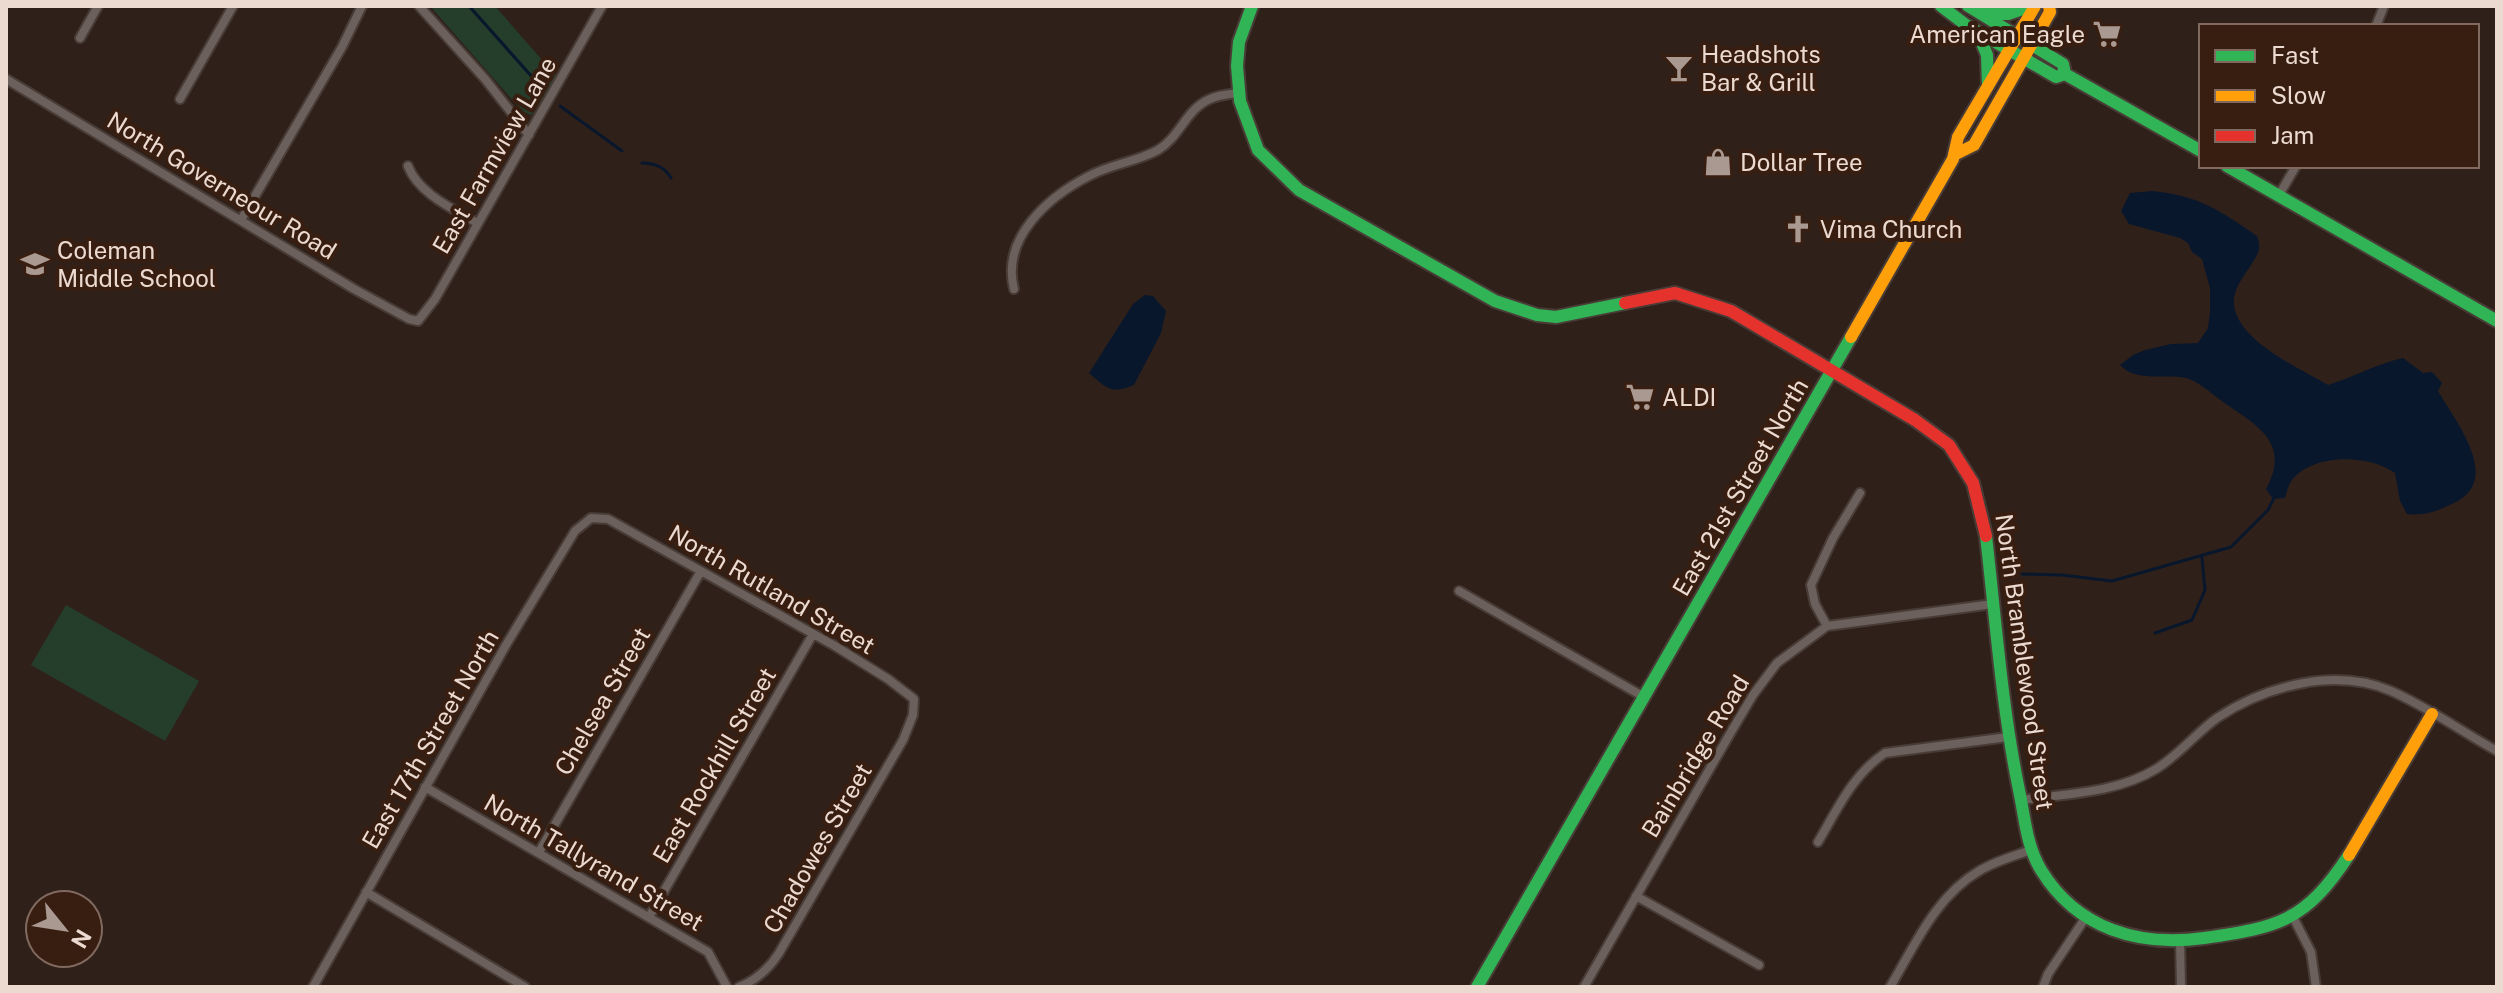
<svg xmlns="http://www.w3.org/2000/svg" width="2503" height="993" viewBox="0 0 2503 993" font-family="'Public Sans',sans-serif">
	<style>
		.green { fill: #253e2b }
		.water { fill: #09172d }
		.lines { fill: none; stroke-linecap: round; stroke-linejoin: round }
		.stream { stroke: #09172d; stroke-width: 3 }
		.street-casing { stroke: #493c37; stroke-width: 12 }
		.fast-casing { stroke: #493c37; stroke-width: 16 }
		.slow-casing { stroke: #493c37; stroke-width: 16 }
		.jam-casing { stroke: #493c37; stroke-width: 16 }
		.street { stroke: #6b605b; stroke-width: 8 }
		.fast { stroke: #30b455; stroke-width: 12 }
		.slow { stroke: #ff9f0a; stroke-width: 12 }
		.jam { stroke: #e5322d; stroke-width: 12 }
		.labels { text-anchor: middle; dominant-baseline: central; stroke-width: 8; stroke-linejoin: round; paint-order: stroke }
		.poi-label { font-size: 24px; fill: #ecdad1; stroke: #381e11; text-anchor: start }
		.street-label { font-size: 24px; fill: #ecdad1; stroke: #381e11 }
	</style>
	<rect width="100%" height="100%" fill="#2f211a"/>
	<path class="green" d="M 430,6 L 495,6 L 556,76 L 532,115 L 523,112 Z
		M 66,605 L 199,681 L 165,741 L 31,665 Z"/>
	<path class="water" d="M 2152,191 C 2200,196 2219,210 2257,236 C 2262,248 2258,254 2251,265 C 2244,276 2232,290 2234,305 C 2238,341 2299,368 2328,385 C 2354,377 2376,364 2403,358 L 2423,373 L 2432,372 L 2442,383 L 2438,391 C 2456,422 2503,480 2454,503 C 2437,511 2426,516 2407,514 L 2400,501 L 2395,473 C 2369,454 2313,453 2292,480 C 2288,485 2287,492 2285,498 L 2273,499 L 2266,489 C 2291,443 2258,426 2223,402 C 2213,395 2198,381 2186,378 C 2164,373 2137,383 2120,365 L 2133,355 L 2145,350 L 2171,344 L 2198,343 L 2208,328 L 2210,312 L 2210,288 L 2202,259 L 2192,252 L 2188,243 L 2180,238 L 2129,224 L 2121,211 L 2130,193 Z
		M 1145,295 L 1153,296 L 1166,311 L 1161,333 L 1134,385 C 1110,395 1107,388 1089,373 L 1133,304 Z"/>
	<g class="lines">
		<path class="stream" d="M 469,6 L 541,87
			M 560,106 L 622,151
			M 642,163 C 655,163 665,167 671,178
			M 2022,574 L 2062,575 L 2112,581 L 2231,547 L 2268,510 L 2274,498
			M 2155,633 L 2192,620 L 2205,590 L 2202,558"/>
		<defs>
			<path id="street" d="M 419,6 L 485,79 L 529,135
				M 2376,26 L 2384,6
				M 80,38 L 98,6
				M 6,79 L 354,289 L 409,319 L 418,321 L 435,299 L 602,6
				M 180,99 L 233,6
				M 408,166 C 418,193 453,209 477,223
				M 2279,195 L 2296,166
				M 241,220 L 342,47 L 362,6
				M 1014,289 C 1001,238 1048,197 1089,176 C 1111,164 1136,162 1158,150 C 1180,137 1186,109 1210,99 C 1218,95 1230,94 1239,93
				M 1459,591 L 1644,697
				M 1827,626 L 1815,604 L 1811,585 L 1833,538 L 1860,493
				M 425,787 L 708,952 L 727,987
				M 2021,800 C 2065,794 2117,793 2156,769 C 2179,755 2196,733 2217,718 C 2265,686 2335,667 2391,691 C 2428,707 2462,732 2497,751
				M 1818,842 C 1837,810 1853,774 1885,753 L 2008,737
				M 539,852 L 701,571
				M 366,892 L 525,987
				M 1636,896 L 1759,965
				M 649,917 L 813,634
				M 2293,917 L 2311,952 L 2316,987
				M 2180,941 L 2181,987
				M 313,987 L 506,645 L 575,531 L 591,518 L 608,519 L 835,646 L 888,679 L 914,699 L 913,715 L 903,740 L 779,953 C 769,969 756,980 739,987
				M 1584,987 L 1731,732 L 1753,695 L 1777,663 L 1827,626 L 1993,604
				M 1890,987 C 1915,945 1936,896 1979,871 C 1995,861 2014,856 2031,850
				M 2043,987 L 2048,974 L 2086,917"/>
			<path id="fast" d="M 1252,6 L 1239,42 L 1237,66 L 1240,101 L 1258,150 L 1299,190 L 1495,301 L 1537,315 L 1556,317 L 1625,303
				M 1941,6 L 1966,25 L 2056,77 L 2065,74 L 2201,151
				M 1968,6 L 2063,64 L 2065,74
				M 1983,14 L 2008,14 L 2031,6
				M 1977,31 L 1987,55 L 1988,86
				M 2227,166 L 2497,321
				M 1986,536 C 1996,623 2002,710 2020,795 C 2025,820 2027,847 2041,870 C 2077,929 2139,947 2204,938 C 2279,927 2305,922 2349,855
				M 1477,987 L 1851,337"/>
			<path id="slow" d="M 1956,154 L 1974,145 L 2050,12 L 2049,6
				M 1851,337 L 1953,159 L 1958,137 L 2035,6
				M 2349,855 L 2432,714"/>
			<path id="jam" d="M 1625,303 L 1675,293 L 1731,311 L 1915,420 L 1949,445 L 1973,483 L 1986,536"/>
		</defs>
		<use href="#street" class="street-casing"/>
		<use href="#fast" class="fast-casing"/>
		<use href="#slow" class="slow-casing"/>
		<use href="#jam" class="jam-casing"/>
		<use href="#street" class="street"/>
		<use href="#fast" class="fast"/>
		<use href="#slow" class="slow"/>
		<use href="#jam" class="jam"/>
	</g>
	<defs>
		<symbol id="supermarket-bare" viewBox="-9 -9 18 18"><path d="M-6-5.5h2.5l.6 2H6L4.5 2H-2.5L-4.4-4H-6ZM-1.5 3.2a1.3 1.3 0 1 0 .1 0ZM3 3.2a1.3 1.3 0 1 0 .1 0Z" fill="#aa9991" stroke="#381e11" stroke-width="2.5" paint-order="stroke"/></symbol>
		<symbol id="bar-bare" viewBox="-9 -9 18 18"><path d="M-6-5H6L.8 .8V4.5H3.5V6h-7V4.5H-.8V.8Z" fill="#aa9991" stroke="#381e11" stroke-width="2.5" paint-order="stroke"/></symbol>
		<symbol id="shop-bare" viewBox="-9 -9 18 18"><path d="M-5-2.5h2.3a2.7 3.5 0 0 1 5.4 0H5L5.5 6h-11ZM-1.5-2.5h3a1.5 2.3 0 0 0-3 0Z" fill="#aa9991" stroke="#381e11" stroke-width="2.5" paint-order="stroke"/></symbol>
		<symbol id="church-bare" viewBox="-9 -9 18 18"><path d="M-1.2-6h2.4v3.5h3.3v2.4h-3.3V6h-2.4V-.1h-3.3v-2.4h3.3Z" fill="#aa9991" stroke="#381e11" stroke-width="2.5" paint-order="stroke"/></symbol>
		<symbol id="school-bare" viewBox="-9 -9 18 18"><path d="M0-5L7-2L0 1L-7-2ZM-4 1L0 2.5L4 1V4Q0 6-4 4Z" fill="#aa9991" stroke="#381e11" stroke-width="2.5" paint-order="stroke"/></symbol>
	</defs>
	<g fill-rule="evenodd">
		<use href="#supermarket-bare" x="2087" y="14" width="40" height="40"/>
		<use href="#bar-bare" x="1659" y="48" width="40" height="40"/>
		<use href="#shop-bare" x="1698" y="142" width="40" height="40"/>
		<use href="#church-bare" x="1778" y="209" width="40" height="40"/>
		<use href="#school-bare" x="15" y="244" width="40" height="40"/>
		<use href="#supermarket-bare" x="1620" y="377" width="40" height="40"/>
	</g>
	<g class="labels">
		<g class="poi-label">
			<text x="2085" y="34" text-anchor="end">American Eagle</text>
			<text x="1701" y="54">Headshots<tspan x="1701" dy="28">Bar &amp; Grill</tspan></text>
			<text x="1740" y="162">Dollar Tree</text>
			<text x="1820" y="229">Vima Church</text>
			<text x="57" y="250">Coleman<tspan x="57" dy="28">Middle School</tspan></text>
			<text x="1662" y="397">ALDI</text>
		</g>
		<g class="street-label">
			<text transform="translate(494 155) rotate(-60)">East Farmview Lane</text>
			<text transform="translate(222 185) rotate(31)">North Governeour Road</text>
			<text transform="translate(1740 487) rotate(-60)">East 21st Street North</text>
			<text transform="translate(772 589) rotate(30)">North Rutland Street</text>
			<text transform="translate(2025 662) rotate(82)">North Bramblewood Street</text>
			<text transform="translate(602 701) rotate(-60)">Chelsea Street</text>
			<text transform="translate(430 739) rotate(-60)">East 17th Street North</text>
			<text transform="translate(1695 756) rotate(-59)">Bainbridge Road</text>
			<text transform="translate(714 765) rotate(-60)">East Rockhill Street</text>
			<text transform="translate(817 848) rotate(-60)">Chadowes Street</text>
			<text transform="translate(594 862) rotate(30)">North Tallyrand Street</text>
		</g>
	</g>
	<rect width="2503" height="993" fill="none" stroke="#ecdad1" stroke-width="16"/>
	<rect x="2199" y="24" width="280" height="144" fill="#381e11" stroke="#80695e" stroke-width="2"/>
	<rect x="2215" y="50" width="40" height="12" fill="#30b455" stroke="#80695e" stroke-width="2"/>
	<text x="2271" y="64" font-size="24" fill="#ecdad1">Fast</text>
	<rect x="2215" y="90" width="40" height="12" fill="#ff9f0a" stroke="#80695e" stroke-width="2"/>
	<text x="2271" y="104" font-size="24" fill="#ecdad1">Slow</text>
	<rect x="2215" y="130" width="40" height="12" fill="#e5322d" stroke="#80695e" stroke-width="2"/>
	<text x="2271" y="144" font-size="24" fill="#ecdad1">Jam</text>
	<g transform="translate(64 929) rotate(120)"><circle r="38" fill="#381e11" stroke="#80695e" stroke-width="2"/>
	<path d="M0-6L14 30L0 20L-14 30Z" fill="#aa9991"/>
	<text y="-12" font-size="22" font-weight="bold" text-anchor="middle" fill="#ecdad1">N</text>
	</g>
</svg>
